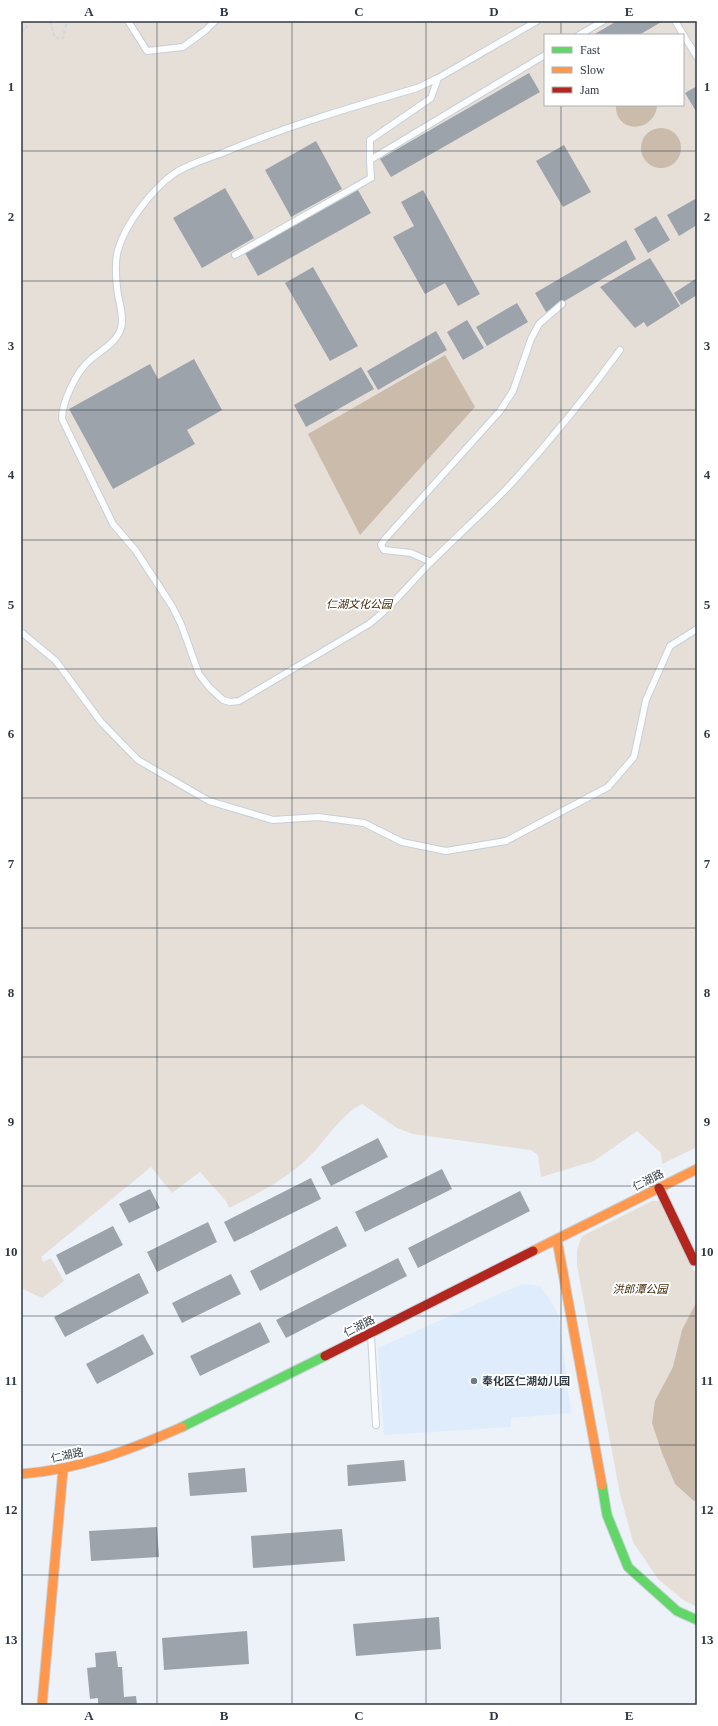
<svg xmlns="http://www.w3.org/2000/svg" width="718" height="1726" viewBox="0 0 718 1726" font-family="'Times New Roman','Noto Sans SC',serif">
	<style>
		.built { fill: #dfecfb }
		.green { fill: #e5dfd8; fill-rule: evenodd }
		.water { fill: #cabbaa }
		.building { fill: #9ca3aa }
		.lines { fill: none; stroke-linecap: round; stroke-linejoin: round }
		.lane-casing { stroke: #c7cfd7; stroke-width: 8 }
		.fast-casing { stroke: #c7cfd7; stroke-width: 11 }
		.slow-casing { stroke: #c7cfd7; stroke-width: 11 }
		.jam-casing { stroke: #c7cfd7; stroke-width: 11 }
		.path { stroke: #d6d8da; stroke-width: 2.5; stroke-dasharray: 4 2; stroke-linecap: butt }
		.lane { stroke: #fcfdfe; stroke-width: 6 }
		.fast { stroke: #63d668; stroke-width: 9 }
		.slow { stroke: #ff974d; stroke-width: 9 }
		.jam { stroke: #b3261e; stroke-width: 9 }
		.grid { fill: none; stroke: #2f3944; stroke-width: 1; stroke-opacity: 0.55 }
		.poi-dot { fill: #717a83; stroke: #fff; stroke-width: 1.5 }
		.labels { text-anchor: middle; dominant-baseline: central; stroke-width: 4; stroke-linejoin: round; paint-order: stroke }
		.park-label { font-size: 11px; font-style: italic; fill: #402704; stroke: #fff }
		.street-label { font-size: 11px; fill: #2f3944; stroke: #fff }
		.poi-label { font-size: 11px; font-weight: bold; fill: #2f3944; stroke: #fff; text-anchor: start }
		.neatline { fill: none; stroke: #2f3944; stroke-width: 1.5 }
		.grid-label { font-size: 13px; text-anchor: middle; font-weight: bold; fill: #2f3944 }
	</style>
	<rect width="100%" height="100%" fill="#ecf2f8"/>
	<path class="built" d="M 522,1284 L 540,1286 L 549,1298 L 559,1317 L 571,1413 L 511,1418 L 511,1427 L 384,1435 L 378,1348 Z"/>
	<path class="green" d="M 21,21 L 697,21 L 697,1147 L 662,1164 L 661,1153 L 637,1131 L 594,1161 L 541,1177 L 538,1155 L 531,1150 L 413,1134 L 397,1128 L 362,1104 C 339,1116 325,1142 306,1160 C 284,1180 256,1195 229,1208 L 226,1201 L 200,1172 L 172,1193 L 151,1167 L 41,1257 L 43,1262 L 51,1258 L 64,1281 L 42,1298 L 21,1288 ZM 545,35 L 683,35 L 683,105 L 545,105 Z
		M 652,1201 L 660,1201 L 694,1271 L 697,1270 L 697,1607 L 682,1599 L 658,1579 L 633,1542 L 620,1494 L 577,1265 L 577,1250 L 582,1236 Z"/>
	<path class="water" d="M 616,105 L 656,105 L 657,107 C 652,135 614,132 616,105 Z
		M641 148a20 20 0 1 1 40 0a20 20 0 1 1-40 0Z
		M 445,355 L 475,407 L 360,535 L 308,434 Z
		M 697,1301 L 697,1500 L 694,1501 L 675,1484 L 662,1453 L 652,1423 L 655,1401 L 673,1367 L 682,1330 Z"/>
	<path class="building" d="M 617,21 L 663,21 L 639,35 L 593,35 Z
		M 529,73 L 540,92 L 391,177 L 380,159 Z
		M 697,86 L 697,113 L 685,93 Z
		M 316,141 L 342,189 L 291,217 L 265,170 Z
		M 564,145 L 591,192 L 563,207 L 536,161 Z
		M 225,188 L 254,238 L 202,268 L 173,218 Z
		M 358,190 L 371,213 L 258,276 L 245,253 Z
		M 423,190 L 480,294 L 458,306 L 445,283 L 425,294 L 393,237 L 414,226 L 401,202 Z
		M 697,198 L 697,225 L 679,236 L 667,215 Z
		M 656,216 L 670,240 L 648,253 L 634,229 Z
		M 626,240 L 636,259 L 546,312 L 535,293 Z
		M 650,258 L 680,306 L 647,327 L 644,322 L 635,328 L 600,287 Z
		M 313,267 L 358,346 L 330,361 L 285,283 Z
		M 697,278 L 697,295 L 681,305 L 674,293 Z
		M 517,303 L 528,322 L 487,346 L 476,327 Z
		M 467,320 L 484,348 L 463,360 L 447,332 Z
		M 436,331 L 447,350 L 378,390 L 367,371 Z
		M 194,359 L 222,410 L 187,430 L 195,444 L 113,489 L 69,409 L 150,364 L 158,379 Z
		M 361,367 L 374,389 L 306,427 L 294,405 Z
		M 378,1138 L 388,1157 L 331,1186 L 321,1167 Z
		M 442,1169 L 452,1189 L 365,1232 L 355,1212 Z
		M 311,1178 L 321,1199 L 234,1242 L 224,1222 Z
		M 150,1189 L 160,1208 L 129,1223 L 119,1204 Z
		M 520,1191 L 530,1211 L 418,1268 L 408,1248 Z
		M 208,1222 L 217,1242 L 157,1272 L 147,1252 Z
		M 113,1226 L 123,1245 L 66,1275 L 56,1255 Z
		M 337,1226 L 347,1246 L 260,1291 L 250,1271 Z
		M 398,1258 L 407,1276 L 286,1338 L 276,1320 Z
		M 139,1273 L 149,1293 L 65,1337 L 54,1317 Z
		M 231,1274 L 241,1294 L 182,1323 L 172,1303 Z
		M 260,1322 L 270,1342 L 200,1376 L 190,1356 Z
		M 143,1334 L 154,1354 L 97,1384 L 86,1364 Z
		M 404,1460 L 406,1481 L 348,1486 L 347,1465 Z
		M 245,1468 L 247,1492 L 190,1496 L 188,1473 Z
		M 157,1527 L 159,1557 L 91,1561 L 89,1531 Z
		M 342,1529 L 345,1561 L 253,1568 L 251,1536 Z
		M 439,1617 L 441,1649 L 356,1656 L 353,1624 Z
		M 247,1631 L 249,1664 L 164,1670 L 162,1638 Z
		M 116,1651 L 118,1667 L 122,1667 L 124,1697 L 136,1696 L 137,1705 L 98,1705 L 98,1698 L 90,1699 L 87,1668 L 96,1667 L 95,1653 Z"/>
	<g class="lines">
		<defs>
			<path id="lane" d="M 128,21 L 147,51 L 183,47 L 206,30 L 215,21
				M 537,21 L 438,78 L 417,88 C 352,107 287,126 225,152 C 209,158 189,164 175,173 C 153,188 125,224 118,250 C 114,264 116,281 118,295 C 120,305 124,318 121,328 C 116,344 101,350 90,360 C 76,372 62,402 62,419 L 113,524 L 136,551 L 172,606 L 181,624 L 199,674 L 209,687 L 223,700 L 230,702 L 239,701 L 369,624 C 392,607 410,583 431,562 C 457,536 485,511 511,484 C 550,441 586,397 620,350
				M 675,21 L 697,57
				M 579,35 L 603,21
				M 370,160 L 370,140 L 431,98 L 438,78
				M 235,255 L 371,178 L 370,160 L 545,55
				M 431,562 L 411,553 L 384,550 L 381,545 L 384,540 L 500,411 L 513,391 L 531,339 L 539,324 L 562,304
				M 21,632 L 56,661 L 101,722 L 138,760 L 209,801 L 273,820 L 318,817 L 364,823 L 402,842 L 446,851 L 506,841 L 608,787 L 634,757 L 646,700 L 670,646 L 697,629
				M 371,1335 L 376,1425"/>
			<path id="fast" d="M 182,1427 L 325,1356
				M 602,1485 L 607,1515 L 628,1567 L 677,1611 L 697,1620"/>
			<path id="slow" d="M 557,1240 L 602,1485
				M 533,1251 L 697,1169
				M 21,1474 C 78,1470 130,1450 182,1427
				M 42,1705 L 63,1470"/>
			<path id="jam" d="M 659,1188 L 694,1261 L 697,1260
				M 325,1356 L 533,1251"/>
		</defs>
		<use href="#lane" class="lane-casing"/>
		<use href="#fast" class="fast-casing"/>
		<use href="#slow" class="slow-casing"/>
		<use href="#jam" class="jam-casing"/>
		<path class="path" d="M 50,21 L 55,38 L 63,38 L 67,21
			M 21,30 L 26,30 L 27,21"/>
		<use href="#lane" class="lane"/>
		<use href="#fast" class="fast"/>
		<use href="#slow" class="slow"/>
		<use href="#jam" class="jam"/>
	</g>
	<path class="grid" d="M 157,21 L 157,1705M 292,21 L 292,1705M 426,21 L 426,1705M 561,21 L 561,35M 561,105 L 561,1705M 21,151 L 697,151M 21,281 L 697,281M 21,410 L 697,410M 21,540 L 697,540M 21,669 L 697,669M 21,798 L 697,798M 21,928 L 697,928M 21,1057 L 697,1057M 21,1186 L 697,1186M 21,1316 L 697,1316M 21,1445 L 697,1445M 21,1575 L 697,1575"/>
	<circle class="poi-dot" cx="474" cy="1381" r="4"/>
	<g class="labels">
		<g class="park-label">
			<text x="359" y="604">仁湖文化公园</text>
			<text x="640" y="1289">洪郎潭公园</text>
		</g>
		<g class="street-label">
			<text transform="translate(648 1180) rotate(-27)">仁湖路</text>
			<text transform="translate(359 1326) rotate(-27)">仁湖路</text>
			<text transform="translate(67 1455) rotate(-12)">仁湖路</text>
		</g>
		<g class="poi-label">
			<text x="482" y="1381">奉化区仁湖幼儿园</text>
		</g>
	</g>
	<rect width="718" height="1726" fill="none" stroke="#ffffff" stroke-width="44"/>
	<rect x="544" y="34" width="140" height="72" fill="#ffffff" stroke="#acb0b4"/>
	<rect x="552" y="47" width="20" height="6" fill="#63d668" stroke="#acb0b4"/>
	<text x="580" y="54" font-size="12" fill="#2f3944">Fast</text>
	<rect x="552" y="67" width="20" height="6" fill="#ff974d" stroke="#acb0b4"/>
	<text x="580" y="74" font-size="12" fill="#2f3944">Slow</text>
	<rect x="552" y="87" width="20" height="6" fill="#b3261e" stroke="#acb0b4"/>
	<text x="580" y="94" font-size="12" fill="#2f3944">Jam</text>
	<rect x="22" y="22" width="674" height="1682" class="neatline"/>
	<g class="grid-label">
		<text x="89" y="16">A</text>
		<text x="224" y="16">B</text>
		<text x="359" y="16">C</text>
		<text x="494" y="16">D</text>
		<text x="629" y="16">E</text>
		<text x="11" y="91">1</text>
		<text x="707" y="91">1</text>
		<text x="11" y="221">2</text>
		<text x="707" y="221">2</text>
		<text x="11" y="350">3</text>
		<text x="707" y="350">3</text>
		<text x="11" y="479">4</text>
		<text x="707" y="479">4</text>
		<text x="11" y="609">5</text>
		<text x="707" y="609">5</text>
		<text x="11" y="738">6</text>
		<text x="707" y="738">6</text>
		<text x="11" y="868">7</text>
		<text x="707" y="868">7</text>
		<text x="11" y="997">8</text>
		<text x="707" y="997">8</text>
		<text x="11" y="1126">9</text>
		<text x="707" y="1126">9</text>
		<text x="11" y="1256">10</text>
		<text x="707" y="1256">10</text>
		<text x="11" y="1385">11</text>
		<text x="707" y="1385">11</text>
		<text x="11" y="1514">12</text>
		<text x="707" y="1514">12</text>
		<text x="11" y="1644">13</text>
		<text x="707" y="1644">13</text>
		<text x="89" y="1720">A</text>
		<text x="224" y="1720">B</text>
		<text x="359" y="1720">C</text>
		<text x="494" y="1720">D</text>
		<text x="629" y="1720">E</text>
	</g>
</svg>
